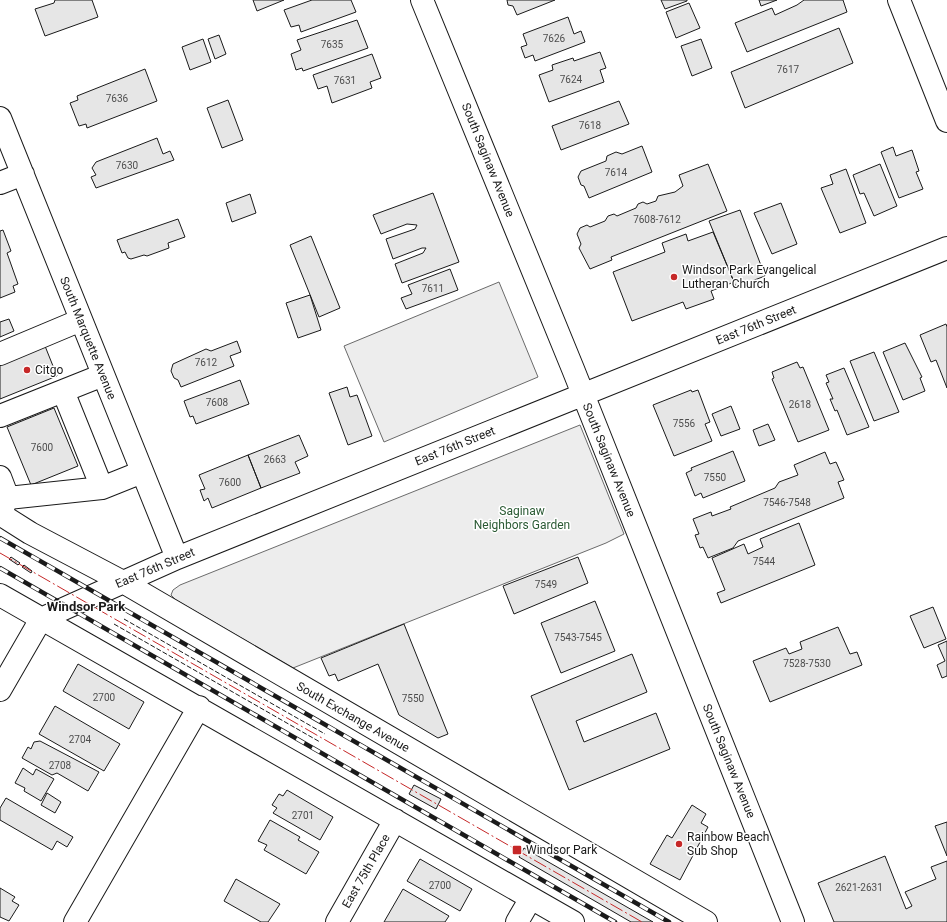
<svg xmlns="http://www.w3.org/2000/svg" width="947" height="922" viewBox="0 0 947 922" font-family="Roboto,sans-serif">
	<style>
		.green { fill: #ededed; stroke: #6a6a6a }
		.building { fill: #e6e6e6; stroke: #1a1a1a }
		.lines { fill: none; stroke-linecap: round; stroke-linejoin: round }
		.minor-casing { stroke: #1a1a1a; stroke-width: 24 }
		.minor { stroke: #fff; stroke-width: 22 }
		.rail-casing { stroke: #1a1a1a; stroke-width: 4.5 }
		.rail { stroke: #fff; stroke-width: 3; stroke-dasharray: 9; stroke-linecap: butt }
		.fence { stroke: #1a1a1a; stroke-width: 1; stroke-dasharray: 5 2; stroke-linecap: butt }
		.power { stroke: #c62828; stroke-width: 1; stroke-dasharray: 14 3 2 3; stroke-linecap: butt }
		.poi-dot { fill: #c62828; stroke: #fff; stroke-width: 1.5 }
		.labels { text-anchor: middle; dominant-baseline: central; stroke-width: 3; stroke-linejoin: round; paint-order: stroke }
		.number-label { font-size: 10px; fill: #4d4d4d }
		.street-label { font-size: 12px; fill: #1a1a1a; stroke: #fff }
		.poi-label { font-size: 12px; fill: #1a1a1a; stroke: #fff; text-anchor: start }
		.park-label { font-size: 12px; fill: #2b5a34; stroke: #fff }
		.neighbourhood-label { font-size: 13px; font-weight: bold; fill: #1a1a1a; stroke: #fff }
	</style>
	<rect width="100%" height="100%" fill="#fff"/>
	<path class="green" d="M 499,282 L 538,377 L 384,442 L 344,346 Z
		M 580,425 L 624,534 L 606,543 L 293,668 L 176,600 L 171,595 L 173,590 L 180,585 Z"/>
	<path class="building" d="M 55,0 L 92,0 L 98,17 L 45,36 L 35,9 L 54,3 Z
		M 253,0 L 284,0 L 257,11 Z
		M 312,0 L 351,0 L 356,12 L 301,32 L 299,25 L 291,27 L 284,10 Z
		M 507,0 L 555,0 L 517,15 L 513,6 L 508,5 Z
		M 661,0 L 687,0 L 687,1 L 665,9 Z
		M 759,0 L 777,0 L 761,6 Z
		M 804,0 L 843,0 L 847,12 L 747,52 L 735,23 L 772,8 L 775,15 L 797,5 Z
		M 689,3 L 700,28 L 676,38 L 666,12 Z
		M 568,17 L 574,34 L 581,31 L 585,42 L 535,61 L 533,55 L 525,58 L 521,47 L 527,45 L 523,34 Z
		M 357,20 L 368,48 L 303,71 L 302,68 L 296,70 L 291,54 L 301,50 L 297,40 Z
		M 839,28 L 853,63 L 745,108 L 731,72 Z
		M 219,35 L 226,54 L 215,59 L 208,39 Z
		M 203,39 L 211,62 L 190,70 L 182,47 Z
		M 701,39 L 712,68 L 692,76 L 681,46 Z
		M 600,52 L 606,68 L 600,70 L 604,82 L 549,102 L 539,75 L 553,70 L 552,65 L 573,58 L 574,61 Z
		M 372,54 L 381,78 L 370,82 L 372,88 L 332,103 L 327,86 L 318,89 L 313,75 Z
		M 145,69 L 157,101 L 87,128 L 86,124 L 79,126 L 70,103 L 78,100 L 77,96 Z
		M 228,100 L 243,140 L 222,148 L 207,108 Z
		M 619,101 L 629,124 L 561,150 L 552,126 Z
		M 157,138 L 163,154 L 170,151 L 174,160 L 96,188 L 91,177 L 96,175 L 92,168 L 96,162 Z
		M 642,146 L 652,172 L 589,198 L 584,186 L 581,185 L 578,177 L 581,171 L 606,161 L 607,156 L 616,152 L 622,154 Z
		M 893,147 L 896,156 L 912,150 L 919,171 L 916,172 L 923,189 L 899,198 L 881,152 Z
		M 708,164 L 727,211 L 611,257 L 612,260 L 590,269 L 579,248 L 581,244 L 577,234 L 580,228 L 587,225 L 590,227 L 605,221 L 608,216 L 614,214 L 617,216 L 636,208 L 638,204 L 643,202 L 647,204 L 656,201 L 658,196 L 675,192 L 683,186 L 679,175 Z
		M 880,164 L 897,206 L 874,216 L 864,193 L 860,194 L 853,175 Z
		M 846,169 L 866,223 L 840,233 L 821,188 L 833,184 L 830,175 Z
		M 433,193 L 459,262 L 402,283 L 395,264 L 423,253 L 426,248 L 422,248 L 393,259 L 386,239 L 415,229 L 417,225 L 407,224 L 381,234 L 373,215 Z
		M 250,194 L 256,213 L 232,222 L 226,203 Z
		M 781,203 L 797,244 L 772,254 L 754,213 Z
		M 740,210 L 765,276 L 736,287 L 709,221 Z
		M 178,219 L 185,237 L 168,243 L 169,248 L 147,256 L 144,255 L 131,259 L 128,258 L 125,252 L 122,253 L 117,240 Z
		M 3,230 L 11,251 L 7,253 L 18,284 L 13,286 L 15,292 L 0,298 L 0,231 Z
		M 713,232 L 734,282 L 711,291 L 714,299 L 686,309 L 683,302 L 632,321 L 613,272 L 665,252 L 662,243 L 686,234 L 688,241 Z
		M 311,236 L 340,308 L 319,317 L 290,245 Z
		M 450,269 L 458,290 L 406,309 L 401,298 L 412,294 L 408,285 Z
		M 310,295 L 321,330 L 298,338 L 286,303 Z
		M 9,319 L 14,331 L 0,337 L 0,322 Z
		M 946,324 L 947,327 L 947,388 L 936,360 L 931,362 L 920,335 Z
		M 237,341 L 241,352 L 230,356 L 234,366 L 181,387 L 178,380 L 174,378 L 171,371 L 173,364 L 206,349 L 211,351 Z
		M 905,343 L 922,377 L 920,378 L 925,391 L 903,400 L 883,352 Z
		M 45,346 L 57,376 L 0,399 L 0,364 Z
		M 874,352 L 899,412 L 874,421 L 850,361 Z
		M 797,362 L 800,368 L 803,367 L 829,430 L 798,442 L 772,379 L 774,378 L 772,372 Z
		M 844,368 L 869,427 L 847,435 L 837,410 L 835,411 L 830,399 L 833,399 L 826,383 L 829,382 L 826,375 Z
		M 240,380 L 249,404 L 196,424 L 193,416 L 190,417 L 184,401 Z
		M 347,387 L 350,397 L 357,395 L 372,436 L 348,445 L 329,393 Z
		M 691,390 L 692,392 L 698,390 L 710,422 L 705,424 L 712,441 L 674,456 L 653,405 Z
		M 731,406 L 740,429 L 721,436 L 712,414 Z
		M 54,408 L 78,466 L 31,485 L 7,427 Z
		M 768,424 L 775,440 L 759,446 L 753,430 Z
		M 299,435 L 308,456 L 295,462 L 300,473 L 261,488 L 248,455 Z
		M 733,451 L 745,481 L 703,498 L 701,493 L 695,496 L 686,473 L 692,470 L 691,468 Z
		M 825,452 L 830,464 L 836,462 L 844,480 L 838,482 L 844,498 L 738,541 L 733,548 L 708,558 L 703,547 L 700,548 L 695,535 L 699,534 L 693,519 L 711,512 L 712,516 L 731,509 L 730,507 L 775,488 L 779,482 L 798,475 L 794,465 Z
		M 248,455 L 261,488 L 212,508 L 208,498 L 204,501 L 200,490 L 205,489 L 199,475 Z
		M 799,523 L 815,565 L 721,603 L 717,593 L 725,590 L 712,558 L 744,544 L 748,554 L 763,547 L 760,539 Z
		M 11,557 L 20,563 L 18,565 L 9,559 Z
		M 578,557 L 588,583 L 514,614 L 503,586 Z
		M 24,565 L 32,571 L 31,573 L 22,567 Z
		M 595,601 L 615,651 L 561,673 L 541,623 Z
		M 933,607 L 946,639 L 924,648 L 910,616 Z
		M 404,624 L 448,734 L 438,738 L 399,715 L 378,664 L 338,681 L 335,674 L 329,676 L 321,658 Z
		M 838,627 L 850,654 L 857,652 L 862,665 L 770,702 L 753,661 L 786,648 L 789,654 L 802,649 L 800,642 Z
		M 947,641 L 947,676 L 942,678 L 937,665 L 945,661 L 938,645 Z
		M 632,654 L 647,692 L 576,721 L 584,742 L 656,713 L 670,749 L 569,790 L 531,696 Z
		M 78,664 L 144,702 L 129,729 L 63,691 Z
		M 55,706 L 120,744 L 104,771 L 39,734 Z
		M 40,741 L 99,772 L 88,791 L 57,773 L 52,775 L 22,758 L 28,747 L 31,749 L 34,742 Z
		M 23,768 L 33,775 L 36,769 L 54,779 L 41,801 L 24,791 L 25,788 L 15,783 Z
		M 414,785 L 441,799 L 436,809 L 409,794 Z
		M 287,790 L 333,817 L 320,840 L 273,813 L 277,808 L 272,805 L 279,794 L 283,796 Z
		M 47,793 L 61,802 L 55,813 L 41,805 Z
		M 6,798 L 73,837 L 67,847 L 57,841 L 52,850 L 0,820 L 0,808 Z
		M 692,805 L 706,814 L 701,823 L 708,827 L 680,880 L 650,864 L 667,835 L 672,838 Z
		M 270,820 L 300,837 L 298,840 L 319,852 L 306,874 L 264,850 L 267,845 L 258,841 Z
		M 947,822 L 947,856 L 935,826 Z
		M 524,848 L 653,922 L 631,922 L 519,857 Z
		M 885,856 L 906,909 L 912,906 L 905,892 L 936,879 L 931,867 L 947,861 L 947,922 L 834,922 L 818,883 Z
		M 420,859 L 472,889 L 460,911 L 407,881 Z
		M 236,879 L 280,904 L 268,922 L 261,922 L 224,901 Z
		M 0,888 L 15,897 L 12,901 L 19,905 L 9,921 L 0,917 Z
		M 403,889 L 449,916 L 445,922 L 384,922 Z"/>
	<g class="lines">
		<defs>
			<path id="minor" d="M 422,0 L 573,369 L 793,922
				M 899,0 L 947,121
				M 0,118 L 177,558
				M 0,183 L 23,174
				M 0,354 L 81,320
				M 63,391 L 102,488
				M 0,416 L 103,375
				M 0,477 L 8,498
				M 0,512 L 8,498 L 102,488 L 142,472
				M 0,514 L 30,533 L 123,582 L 706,922
				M 0,595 L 573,922
				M 0,690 L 41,619 L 177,558 L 947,248
				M 75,922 L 199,707
				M 337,922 L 395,820
				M 517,922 L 531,898"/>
		</defs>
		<use href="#minor" class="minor-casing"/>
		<use href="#minor" class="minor"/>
		<defs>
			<path id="rail" d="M 0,538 L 669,922
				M 0,568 L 615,922"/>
		</defs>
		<use href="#rail" class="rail-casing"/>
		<use href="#rail" class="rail"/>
		<path class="fence" d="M 124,619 L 325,734
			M 114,624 L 320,742"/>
		<path class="power" d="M 0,553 L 642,922"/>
	</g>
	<g class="poi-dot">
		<circle cx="674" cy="277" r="4"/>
		<circle cx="27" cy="370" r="4"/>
		<circle cx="679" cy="844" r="4"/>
		<rect x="512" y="845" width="10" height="10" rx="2"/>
	</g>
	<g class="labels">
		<g class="number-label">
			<text x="554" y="38">7626</text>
			<text x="332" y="44">7635</text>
			<text x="788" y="69">7617</text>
			<text x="571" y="79">7624</text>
			<text x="345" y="80">7631</text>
			<text x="117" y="98">7636</text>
			<text x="590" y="125">7618</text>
			<text x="127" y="165">7630</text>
			<text x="616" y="172">7614</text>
			<text x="657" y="219">7608-7612</text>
			<text x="433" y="288">7611</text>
			<text x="206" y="362">7612</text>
			<text x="217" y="402">7608</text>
			<text x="800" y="404">2618</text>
			<text x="684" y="423">7556</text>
			<text x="42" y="447">7600</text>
			<text x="275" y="459">2663</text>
			<text x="715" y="477">7550</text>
			<text x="230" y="482">7600</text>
			<text x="787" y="502">7546-7548</text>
			<text x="764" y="561">7544</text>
			<text x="546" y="584">7549</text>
			<text x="578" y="637">7543-7545</text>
			<text x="807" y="663">7528-7530</text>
			<text x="104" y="697">2700</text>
			<text x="413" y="698">7550</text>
			<text x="80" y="739">2704</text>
			<text x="60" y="765">2708</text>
			<text x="303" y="815">2701</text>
			<text x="440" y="885">2700</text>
			<text x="859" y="887">2621-2631</text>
		</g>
		<g class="street-label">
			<text transform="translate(488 160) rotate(68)">South Saginaw Avenue</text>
			<text transform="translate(756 325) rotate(-22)">East 76th Street</text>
			<text transform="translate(88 338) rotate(68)">South Marquette Avenue</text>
			<text transform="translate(455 446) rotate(-22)">East 76th Street</text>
			<text transform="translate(609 460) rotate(68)">South Saginaw Avenue</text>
			<text transform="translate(155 568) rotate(-23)">East 76th Street</text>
			<text transform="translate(353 717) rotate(30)">South Exchange Avenue</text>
			<text transform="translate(729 761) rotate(68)">South Saginaw Avenue</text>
			<text transform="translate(366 871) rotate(-60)">East 75th Place</text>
		</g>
		<g class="poi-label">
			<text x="682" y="270">Windsor Park Evangelical<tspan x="682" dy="14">Lutheran Church</tspan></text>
			<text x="35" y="370">Citgo</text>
			<text x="687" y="837">Rainbow Beach<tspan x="687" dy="14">Sub Shop</tspan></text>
			<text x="526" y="850">Windsor Park</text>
		</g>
		<g class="park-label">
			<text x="522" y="511">Saginaw<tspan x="522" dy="14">Neighbors Garden</tspan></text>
		</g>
		<g class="neighbourhood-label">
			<text x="86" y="606">Windsor Park</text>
		</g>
	</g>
</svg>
